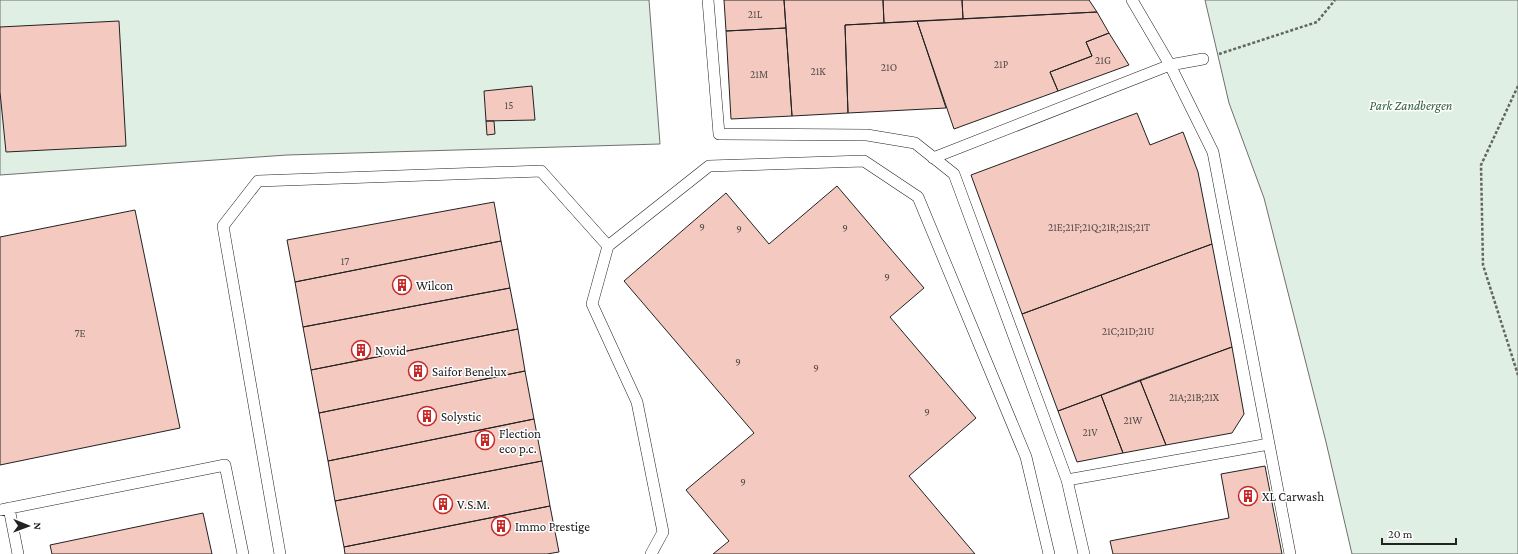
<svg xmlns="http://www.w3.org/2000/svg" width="1518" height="554" viewBox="0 0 1518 554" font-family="'Crimson Pro',serif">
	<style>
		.green { fill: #e0efe3; stroke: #6f6f6f }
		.building { fill: #f3c9c0; stroke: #222 }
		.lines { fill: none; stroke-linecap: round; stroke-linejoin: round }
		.lane-casing { stroke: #222; stroke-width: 12 }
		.path { stroke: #646464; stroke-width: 2.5; stroke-dasharray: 3 2; stroke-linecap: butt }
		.lane { stroke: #fff; stroke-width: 11 }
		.labels { text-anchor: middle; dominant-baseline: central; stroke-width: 3; stroke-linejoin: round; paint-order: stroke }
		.number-label { font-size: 11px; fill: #564c4a }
		.park-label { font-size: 13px; font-style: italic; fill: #2f5e38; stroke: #fff }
		.poi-label { font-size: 13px; fill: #222; stroke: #fff; text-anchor: start }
	</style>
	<rect width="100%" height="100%" fill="#fff"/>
	<path class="green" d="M 0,0 L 649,0 L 660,144 L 287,155 L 0,175 Z
		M 1205,0 L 1518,0 L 1518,554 L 1352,554 L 1326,442 L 1264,198 L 1229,103 Z"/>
	<path class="building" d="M 724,0 L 784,0 L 786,28 L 726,31 Z
		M 784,0 L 883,0 L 884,23 L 845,25 L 848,113 L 792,116 Z
		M 883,0 L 962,0 L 963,19 L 884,23 Z
		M 962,0 L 1089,0 L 1097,12 L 963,19 Z
		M 1097,12 L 1109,33 L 1086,42 L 1092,56 L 1050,72 L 1058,91 L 954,129 L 917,21 Z
		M 119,21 L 126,146 L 6,152 L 0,92 L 0,27 Z
		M 917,21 L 946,108 L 848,113 L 845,25 Z
		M 786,28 L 792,116 L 731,119 L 726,31 Z
		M 1109,33 L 1129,65 L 1058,91 L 1050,72 L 1092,56 L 1086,42 Z
		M 532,86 L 535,120 L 486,121 L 484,91 Z
		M 1137,113 L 1150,145 L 1183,132 L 1198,172 L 1212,244 L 1022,314 L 971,175 Z
		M 486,121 L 494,121 L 495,134 L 487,135 Z
		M 837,186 L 924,288 L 890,317 L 976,418 L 909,476 L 975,554 L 713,554 L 729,541 L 686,490 L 754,433 L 624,281 L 726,193 L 769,244 Z
		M 494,202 L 501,241 L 295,282 L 287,240 Z
		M 135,210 L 180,428 L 0,465 L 0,237 Z
		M 501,241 L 510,288 L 303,327 L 295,282 Z
		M 1212,244 L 1232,347 L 1058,411 L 1022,314 Z
		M 510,288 L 518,329 L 311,370 L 303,327 Z
		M 518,329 L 525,371 L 319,413 L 311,370 Z
		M 1232,347 L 1244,414 L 1232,433 L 1166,445 L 1140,380 Z
		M 525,371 L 534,419 L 328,461 L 319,413 Z
		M 1140,380 L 1166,445 L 1123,453 L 1101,395 Z
		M 1101,395 L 1123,453 L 1077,462 L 1058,411 Z
		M 534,419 L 542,461 L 335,501 L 328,461 Z
		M 542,461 L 550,506 L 344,547 L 335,501 Z
		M 1265,466 L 1282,554 L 1113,554 L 1110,541 L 1229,518 L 1221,474 Z
		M 550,506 L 559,552 L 547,554 L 345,554 L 344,547 Z
		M 203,513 L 212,554 L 52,554 L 50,545 Z"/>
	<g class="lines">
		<defs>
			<path id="lane" d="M 708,0 L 719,134 L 867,135 L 915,143 L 954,174 L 1067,480
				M 1132,0 L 1170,65 L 1203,59
				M 933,158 L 1170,65 L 1213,152 L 1269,444
				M 9,508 L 18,554
				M 0,510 L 225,465 L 243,554
				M 280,554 L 223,226 L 258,181 L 541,171 L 608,246
				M 651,554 L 663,532 L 637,402 L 592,304 L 608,246 L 709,166 L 864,161 L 918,197 L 1026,457 L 1049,554
				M 1084,554 L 1067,480 L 1269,444 L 1290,554"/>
		</defs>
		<use href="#lane" class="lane-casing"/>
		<path class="path" d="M 1219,54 L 1317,22 L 1335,0
			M 1518,86 L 1481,165 L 1483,265 L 1518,375"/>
		<use href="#lane" class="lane"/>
	</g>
	<defs>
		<symbol id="building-ring" viewBox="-11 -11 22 22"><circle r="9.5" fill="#fff" stroke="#c62828" stroke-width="1.5"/><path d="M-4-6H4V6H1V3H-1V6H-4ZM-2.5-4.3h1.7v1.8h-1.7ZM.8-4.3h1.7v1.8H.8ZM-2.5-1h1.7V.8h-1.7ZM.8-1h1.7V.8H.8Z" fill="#c62828"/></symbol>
	</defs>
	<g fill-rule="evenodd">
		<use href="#building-ring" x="391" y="274" width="22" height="22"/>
		<use href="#building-ring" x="350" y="339" width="22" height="22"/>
		<use href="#building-ring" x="407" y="360" width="22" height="22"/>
		<use href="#building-ring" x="416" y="405" width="22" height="22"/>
		<use href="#building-ring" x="474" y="429" width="22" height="22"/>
		<use href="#building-ring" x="1237" y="485" width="22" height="22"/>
		<use href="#building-ring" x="432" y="493" width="22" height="22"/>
		<use href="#building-ring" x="490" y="515" width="22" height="22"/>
	</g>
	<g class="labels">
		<g class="number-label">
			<text x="755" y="14">21L</text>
			<text x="1103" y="60">21G</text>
			<text x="1001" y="64">21P</text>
			<text x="889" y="67">21O</text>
			<text x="818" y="71">21K</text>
			<text x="759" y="74">21M</text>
			<text x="509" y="105">15</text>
			<text x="702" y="227">9</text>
			<text x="1099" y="227">21E;21F;21Q;21R;21S;21T</text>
			<text x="845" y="228">9</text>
			<text x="739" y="229">9</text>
			<text x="345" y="261">17</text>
			<text x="887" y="277">9</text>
			<text x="1128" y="331">21C;21D;21U</text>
			<text x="80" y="333">7E</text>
			<text x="738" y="362">9</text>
			<text x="816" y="368">9</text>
			<text x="1194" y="397">21A;21B;21X</text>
			<text x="927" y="412">9</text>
			<text x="1133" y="420">21W</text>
			<text x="1090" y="432">21V</text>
			<text x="743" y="482">9</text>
		</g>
		<g class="park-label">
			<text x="1411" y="105">Park Zandbergen</text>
		</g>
		<g class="poi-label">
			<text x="416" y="285">Wilcon</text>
			<text x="375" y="350">Novid</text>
			<text x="432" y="371">Saifor Benelux</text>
			<text x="441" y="416">Solystic</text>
			<text x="499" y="433">Flection<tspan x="499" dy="15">eco p.c.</tspan></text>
			<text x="1262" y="496">XL Carwash</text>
			<text x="457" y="504">V.S.M.</text>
			<text x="515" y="526">Immo Prestige</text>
		</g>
	</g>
	<g transform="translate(28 526) rotate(91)" stroke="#ffffff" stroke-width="3" paint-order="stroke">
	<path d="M0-3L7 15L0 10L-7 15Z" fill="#222222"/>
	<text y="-6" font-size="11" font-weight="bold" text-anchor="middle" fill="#222222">N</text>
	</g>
	<path d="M1382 538v6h74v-6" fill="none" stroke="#222222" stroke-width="2"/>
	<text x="1388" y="538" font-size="12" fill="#222222" stroke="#ffffff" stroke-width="3" paint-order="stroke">20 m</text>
</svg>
